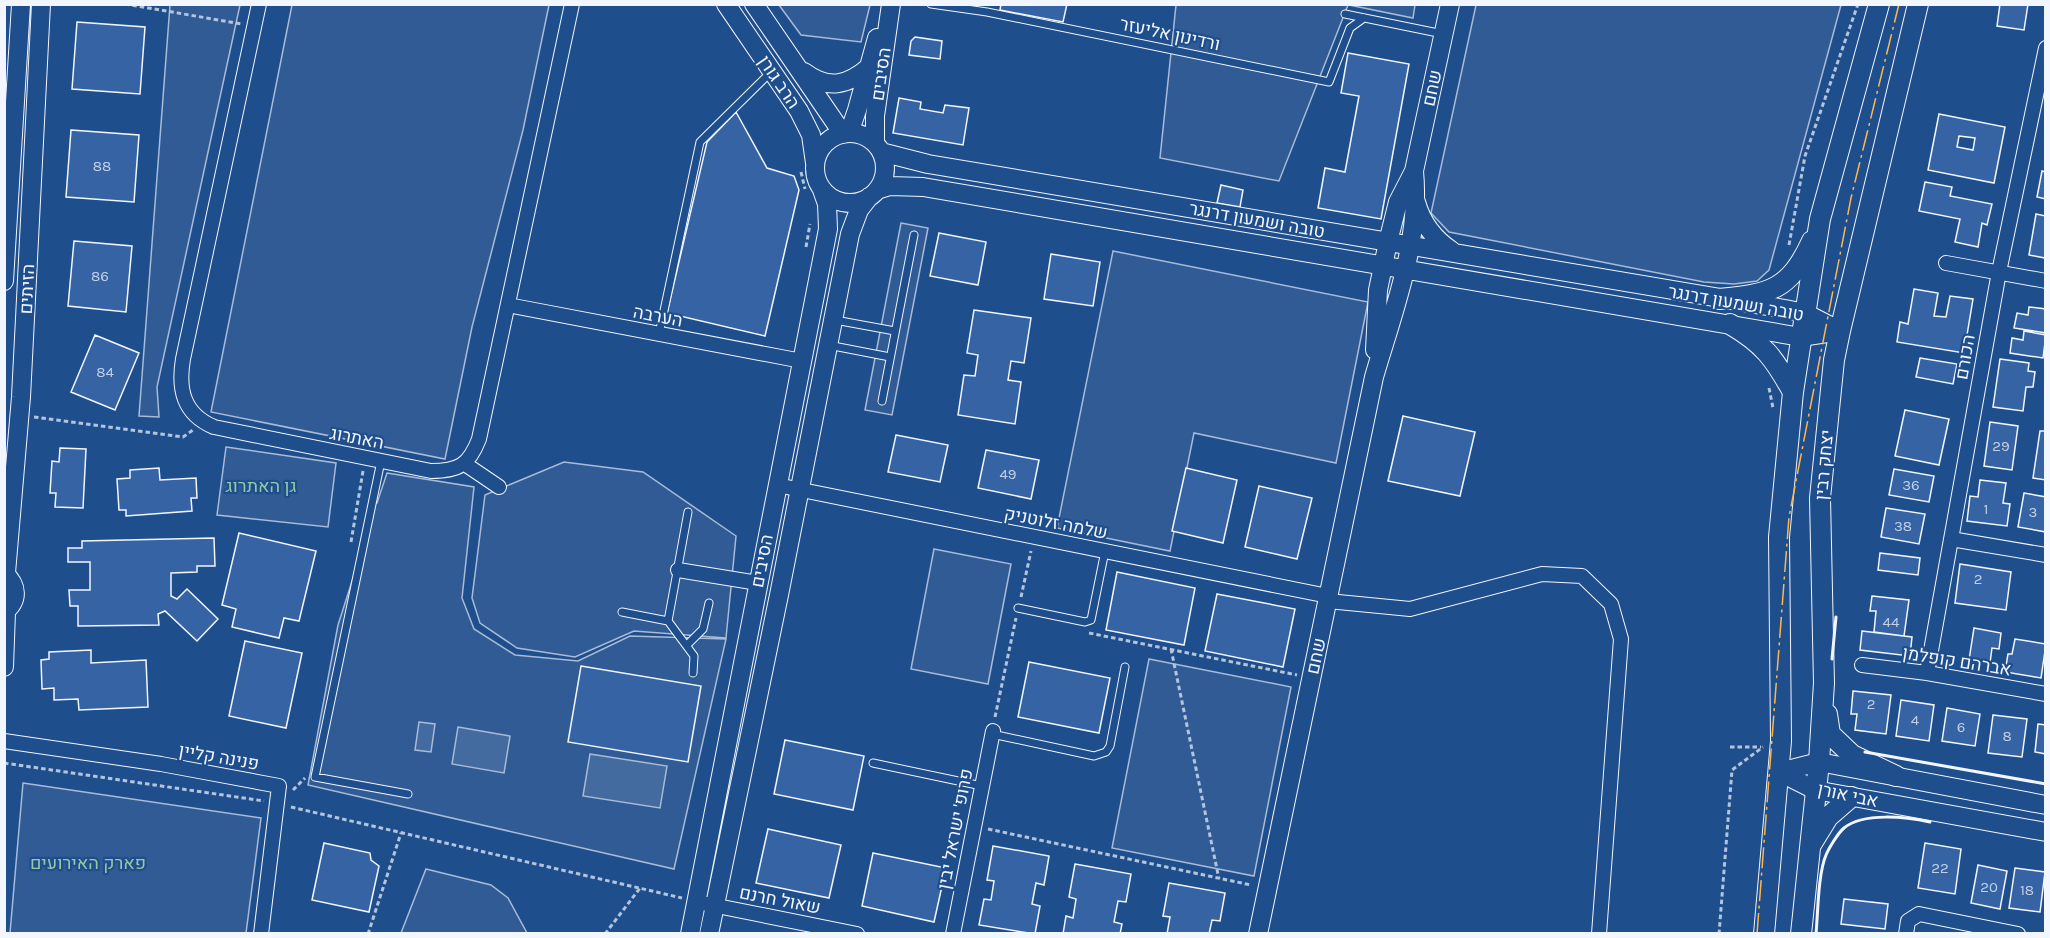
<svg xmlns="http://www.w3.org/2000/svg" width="2050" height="938" viewBox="0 0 2050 938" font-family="Karla,Heebo,sans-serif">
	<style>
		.built { fill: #305b95; stroke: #a8bbd7; stroke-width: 1.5 }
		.water { fill: #446ba0; stroke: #a8bbd7; stroke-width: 1.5 }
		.building { fill: #3563a3; stroke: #f2f6ff; stroke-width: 1.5; fill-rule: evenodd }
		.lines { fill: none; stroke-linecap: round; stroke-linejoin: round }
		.service-casing { stroke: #f2f6ff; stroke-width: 9 }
		.minor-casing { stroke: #f2f6ff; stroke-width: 16 }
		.tertiary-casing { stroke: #f2f6ff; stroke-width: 20 }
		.secondary-casing { stroke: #f2f6ff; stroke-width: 22 }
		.path { stroke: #b3c4dc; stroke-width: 3; stroke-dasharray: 4.5 3; stroke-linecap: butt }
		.service { stroke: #1f4e8c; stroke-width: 7 }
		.minor { stroke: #1f4e8c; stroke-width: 14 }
		.tertiary { stroke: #1f4e8c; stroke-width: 18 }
		.secondary { stroke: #1f4e8c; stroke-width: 20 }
		.wall { stroke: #f2f6ff; stroke-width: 3 }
		.power { stroke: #ffb74d; stroke-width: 1.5; stroke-dasharray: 21 4.5 3 4.5; stroke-linecap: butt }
		.labels { text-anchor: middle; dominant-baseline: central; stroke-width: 4.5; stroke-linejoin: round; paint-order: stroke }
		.number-label { font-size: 15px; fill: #c3d1e8 }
		.street-label { font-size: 18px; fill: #f2f6ff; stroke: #1f4e8c }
		.park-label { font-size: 18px; fill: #97c8a6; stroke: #1f4e8c }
	</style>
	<rect width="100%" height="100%" fill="#1f4e8c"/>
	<path class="built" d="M 170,5 L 240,5 L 157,387 L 159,417 L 139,416 Z
		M 292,5 L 549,5 L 523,130 L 472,327 L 445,459 L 211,412 Z
		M 779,5 L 870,5 L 861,42 L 801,35 Z
		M 1176,5 L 1348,5 L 1279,181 L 1160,158 Z
		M 1349,5 L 1415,4 L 1415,5 L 1413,18 Z
		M 1476,5 L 1841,5 L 1769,270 L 1757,281 L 1734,284 L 1704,282 L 1449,232 L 1431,213 Z
		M 901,223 L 928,228 L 892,415 L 865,410 Z
		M 1113,251 L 1368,302 L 1336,463 L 1194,433 L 1170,551 L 1057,528 Z
		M 226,447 L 336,463 L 328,527 L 217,515 Z
		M 564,462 L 643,472 L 736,536 L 726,638 L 634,631 L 575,657 L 517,648 L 480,623 L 472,598 L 485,495 Z
		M 387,473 L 474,487 L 462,598 L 474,629 L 515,655 L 578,661 L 630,636 L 726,639 L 674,869 L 308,785 L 338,625 L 372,519 L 375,503 L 377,503 Z
		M 934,549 L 1011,564 L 988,684 L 911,669 Z
		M 1149,659 L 1291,687 L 1254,876 L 1112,848 Z
		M 23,783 L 261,818 L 246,933 L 10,933 Z
		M 426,869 L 491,885 L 508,898 L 527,933 L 401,933 Z"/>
	<path class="water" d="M 419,722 L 435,724 L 431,752 L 415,750 Z
		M 458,727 L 510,736 L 504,773 L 452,764 Z
		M 590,754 L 667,766 L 660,808 L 583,796 Z"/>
	<path class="building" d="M 1001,4 L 1067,4 L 1063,22 L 1000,10 Z
		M 2000,4 L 2028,4 L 2024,30 L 1997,26 Z
		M 77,22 L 145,27 L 140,94 L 72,89 Z
		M 915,37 L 942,41 L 940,59 L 909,55 L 911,41 Z
		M 1348,53 L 1409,64 L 1381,219 L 1318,208 L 1325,168 L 1345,172 L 1359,96 L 1341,93 Z
		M 899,98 L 921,102 L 920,109 L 943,113 L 945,105 L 969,108 L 963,145 L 893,133 Z
		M 736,112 L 767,168 L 794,176 L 799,190 L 765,336 L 667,313 L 707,142 Z
		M 1939,114 L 2005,127 L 1994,183 L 1928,170 ZM 1959,136 L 1975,138 L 1973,150 L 1957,147 Z
		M 71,130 L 139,135 L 134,202 L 66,197 Z
		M 2042,171 L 2046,172 L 2046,199 L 2037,197 Z
		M 1925,182 L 1952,187 L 1950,196 L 1992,204 L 1987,225 L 1982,223 L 1978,247 L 1955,242 L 1960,219 L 1919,211 Z
		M 1221,185 L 1243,190 L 1240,207 L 1217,203 Z
		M 2036,214 L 2046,216 L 2045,258 L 2029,255 Z
		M 939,233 L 986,242 L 978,285 L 930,276 Z
		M 74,241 L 132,246 L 126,312 L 68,306 Z
		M 1051,254 L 1100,262 L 1093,306 L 1044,299 Z
		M 1914,289 L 1938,293 L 1934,316 L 1946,317 L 1950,296 L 1973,299 L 1964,353 L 1897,342 L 1900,322 L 1908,324 Z
		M 2029,307 L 2046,309 L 2046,333 L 2014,328 L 2017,313 L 2028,315 Z
		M 974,310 L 1031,318 L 1024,363 L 1011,361 L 1008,380 L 1021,382 L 1015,424 L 958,415 L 964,375 L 975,376 L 978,355 L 967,353 Z
		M 2024,331 L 2046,335 L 2043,358 L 2010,353 L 2012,338 L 2023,340 Z
		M 95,335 L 139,353 L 115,410 L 71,392 Z
		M 1920,358 L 1957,364 L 1953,384 L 1916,377 Z
		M 2000,359 L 2029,363 L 2028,371 L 2035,372 L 2033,387 L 2026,387 L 2023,411 L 1993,407 Z
		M 1905,410 L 1949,419 L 1939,465 L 1895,456 Z
		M 1403,416 L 1475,432 L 1460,496 L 1388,481 Z
		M 1990,422 L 2018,426 L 2012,470 L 1984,466 Z
		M 2040,431 L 2046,431 L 2046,480 L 2033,478 Z
		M 896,435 L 948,445 L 940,482 L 888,472 Z
		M 60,448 L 86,449 L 83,508 L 55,507 L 56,493 L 50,493 L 52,461 L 59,462 Z
		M 986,450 L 1039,460 L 1031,499 L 978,488 Z
		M 159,468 L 160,480 L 196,478 L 197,498 L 191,498 L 192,511 L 126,516 L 126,510 L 119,510 L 117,479 L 130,478 L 130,470 Z
		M 1186,468 L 1237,480 L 1223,543 L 1172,531 Z
		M 1894,469 L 1934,476 L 1929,502 L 1889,495 Z
		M 1980,480 L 2006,483 L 2003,503 L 2010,504 L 2007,526 L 1967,521 L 1970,496 L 1978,497 Z
		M 1259,486 L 1312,498 L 1297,559 L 1245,547 Z
		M 2024,493 L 2046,497 L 2046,532 L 2018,527 Z
		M 1886,508 L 1925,514 L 1919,544 L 1881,537 Z
		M 239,533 L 316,551 L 299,621 L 284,618 L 279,638 L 232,627 L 236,609 L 222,605 Z
		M 214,538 L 215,566 L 197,566 L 197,572 L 171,573 L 171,596 L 177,599 L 187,589 L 218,619 L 197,641 L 165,611 L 158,614 L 159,625 L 78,626 L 78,606 L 70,606 L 69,590 L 90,590 L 90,562 L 68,562 L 68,548 L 82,548 L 82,541 Z
		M 1880,553 L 1920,558 L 1918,575 L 1878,570 Z
		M 1960,564 L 2011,572 L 2006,610 L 1955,603 Z
		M 1117,572 L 1195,588 L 1184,645 L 1106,630 Z
		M 1217,594 L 1295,609 L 1283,667 L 1205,651 Z
		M 1872,596 L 1909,600 L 1904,636 L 1874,632 L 1876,611 L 1870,611 Z
		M 1974,628 L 2001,633 L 1999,649 L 1992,648 L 1990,663 L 1969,660 Z
		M 1862,631 L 1912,637 L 1910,656 L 1860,650 Z
		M 2015,639 L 2046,644 L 2041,678 L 2005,672 L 2008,654 L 2012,654 Z
		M 245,641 L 302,653 L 286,728 L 229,716 Z
		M 91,650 L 91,663 L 146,660 L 148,707 L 79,710 L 78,699 L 54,700 L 54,688 L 42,689 L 41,660 L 49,659 L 49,652 Z
		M 1029,662 L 1110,678 L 1099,733 L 1018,717 Z
		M 581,666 L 701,686 L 688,762 L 568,742 Z
		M 1853,691 L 1891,695 L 1886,734 L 1855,730 L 1857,714 L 1851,714 Z
		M 1901,700 L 1934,705 L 1929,741 L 1896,736 Z
		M 1947,708 L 1980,714 L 1975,746 L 1942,741 Z
		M 1993,715 L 2027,719 L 2022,757 L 1988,753 Z
		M 2038,724 L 2046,725 L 2046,754 L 2035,752 Z
		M 785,740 L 864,756 L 853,810 L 774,794 Z
		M 768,829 L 841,845 L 829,898 L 756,883 Z
		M 324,843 L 370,853 L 371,860 L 379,866 L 369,912 L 312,900 Z
		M 1925,843 L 1961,849 L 1955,894 L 1918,888 Z
		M 993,846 L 1049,856 L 1044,885 L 1036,883 L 1032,904 L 1040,906 L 1035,934 L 979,925 L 984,899 L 991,900 L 994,881 L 987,880 Z
		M 873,853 L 946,868 L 934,922 L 862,906 Z
		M 1075,864 L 1131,874 L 1126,902 L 1118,901 L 1114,922 L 1122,924 L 1120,934 L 1063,934 L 1066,916 L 1073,918 L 1076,899 L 1069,897 Z
		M 1978,865 L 2007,871 L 2000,909 L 1971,903 Z
		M 2015,868 L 2045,872 L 2040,912 L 2009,908 Z
		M 1169,883 L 1225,893 L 1220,921 L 1212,920 L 1209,934 L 1167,934 L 1170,917 L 1163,916 Z
		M 1844,899 L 1888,904 L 1885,929 L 1841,924 Z"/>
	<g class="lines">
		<defs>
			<path id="service" d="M 931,4 L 987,12 L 1329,82 L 1350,28 L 1364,18
				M 1345,14 L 1443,34
				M 835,320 L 895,331
				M 659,334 L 700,142 L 770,73
				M 828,345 L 890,357
				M 882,401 L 914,235
				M 381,461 L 315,777 L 408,794
				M 1018,608 L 1085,622 L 1091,620 L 1105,551
				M 622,612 L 668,621 L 694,656 L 693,673
				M 668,621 L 688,512
				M 687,645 L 703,629 L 709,603
				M 992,734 L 1094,756 L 1106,752 L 1110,746 L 1125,667
				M 873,763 L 982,786"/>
			<path id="minor" d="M 259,4 L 183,359 C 178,389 183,414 214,427 L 431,471 C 459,471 469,465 479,439 L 572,4
				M 1946,263 L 2046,281
				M 508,305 L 802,361
				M 465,464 L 499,487
				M 777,485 L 1328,596
				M 1951,539 L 2046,555
				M 678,570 L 758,583
				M 1328,601 L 1410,609 L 1542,574 L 1582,576 L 1611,604 L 1621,639 L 1599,934
				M 1862,665 L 1927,673 L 2046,694
				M 1927,673 L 1999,272 L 2046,48
				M 4,741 L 161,764 L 279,786 L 261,934
				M 707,904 L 857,934
				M 953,934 L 993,731
				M 1906,934 L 1908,921 L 1919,914 L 2018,934"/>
			<path id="tertiary" d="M 726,4 L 799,111 L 811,135 L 815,163
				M 754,4 L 843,134
				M 804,72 C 828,90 847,86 869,67
				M 849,133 L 857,110 L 877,38
				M815 168a35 35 0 1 1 70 0a35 35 0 1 1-70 0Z
				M 875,143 L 875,116 L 891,4
				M 881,152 L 928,164 L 1785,309 L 1805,313 L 1840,331
				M 877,190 L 890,186 L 923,187 L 1801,337 L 1840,331
				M 1416,202 C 1422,224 1434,239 1452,251
				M 4,281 L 21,4
				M 1375,350 L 1378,290 L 1388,242 L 1398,202 L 1414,171 L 1450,4
				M 4,573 C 18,585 19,601 4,612
				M 6,573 L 21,397 L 41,4
				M 4,667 L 6,612
				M 1779,772 L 1815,790 L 2046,832
				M 1779,772 L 1819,762 L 2046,805
				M 690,934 L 828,229 L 827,204 L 822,190
				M 709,934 L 779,595 L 850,234 L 859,210 L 869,197
				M 1258,934 L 1374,377 C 1393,312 1421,241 1414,171"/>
			<path id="secondary" d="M 1719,299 C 1770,294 1789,291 1812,241
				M 1730,324 C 1764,344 1774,358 1793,392
				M 1827,714 L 1830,734 L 1852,755 L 1896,776
				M 1812,843 L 1828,817 L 1851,797
				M 1764,934 L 1781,741 L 1779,537 L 1793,392 L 1820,219 L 1879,4
				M 1801,934 L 1819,762 L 1824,683 L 1820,498 L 1834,360 L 1840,331 L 1918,4"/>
		</defs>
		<use href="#service" class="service-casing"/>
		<use href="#minor" class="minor-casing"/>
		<use href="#tertiary" class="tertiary-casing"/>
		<use href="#secondary" class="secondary-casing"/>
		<path class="path" d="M 125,4 L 242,24
			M 801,172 L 805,189
			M 1789,245 L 1805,156 L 1858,4
			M 806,247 L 810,224
			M 1769,388 L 1773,408
			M 34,417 L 183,437 L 193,430
			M 351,542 L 363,471
			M 1021,597 L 1031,551
			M 1089,633 L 1297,675
			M 1171,649 L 1219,879
			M 995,717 L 1016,618
			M 1730,747 L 1761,747
			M 4,763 L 264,801
			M 293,790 L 305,778
			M 291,807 L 682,898
			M 988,829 L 1251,885
			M 368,934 L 401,833
			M 605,934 L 640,888
			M 1719,934 L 1732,770 L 1763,747"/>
		<use href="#service" class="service"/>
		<use href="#minor" class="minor"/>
		<use href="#tertiary" class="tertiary"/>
		<use href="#secondary" class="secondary"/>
		<path class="wall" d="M 1832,659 L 1836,617
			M 1865,752 L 2046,784
			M 1816,934 C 1818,912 1818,874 1826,855 C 1829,848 1838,833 1844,828 C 1863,812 1907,817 1930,822"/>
		<path class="power" d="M 1757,934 L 1789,517 L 1851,198 L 1899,4"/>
	</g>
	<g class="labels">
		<g class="number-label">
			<text x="102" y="166">88</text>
			<text x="100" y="276">86</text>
			<text x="105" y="372">84</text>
			<text x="2001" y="446">29</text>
			<text x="1008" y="474">49</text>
			<text x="1911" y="485">36</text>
			<text x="1986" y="509">1</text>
			<text x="2033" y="512">3</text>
			<text x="1903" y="526">38</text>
			<text x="1978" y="579">2</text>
			<text x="1891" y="622">44</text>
			<text x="1871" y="704">2</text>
			<text x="1915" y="720">4</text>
			<text x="1961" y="727">6</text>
			<text x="2007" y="736">8</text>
			<text x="1940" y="868">22</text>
			<text x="1989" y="887">20</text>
			<text x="2027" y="890">18</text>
		</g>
		<g class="street-label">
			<text transform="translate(1170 34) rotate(12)">ורדינון אליעזר</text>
			<text transform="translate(881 74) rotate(-82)">הסיבים</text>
			<text transform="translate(779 82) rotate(56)">הרב גורן</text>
			<text transform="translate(1432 88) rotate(-78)">שחם</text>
			<text transform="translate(1257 220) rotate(10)">טובה ושמעון דרנגר</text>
			<text transform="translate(27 289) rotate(-87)">הזיתים</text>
			<text transform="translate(1736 303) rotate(10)">טובה ושמעון דרנגר</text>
			<text transform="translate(658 316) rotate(11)">הערבה</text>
			<text transform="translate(1965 357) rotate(-80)">הכורם</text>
			<text transform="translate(357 438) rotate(11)">האתרוג</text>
			<text transform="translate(1824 465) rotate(-85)">יצחק רבין</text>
			<text transform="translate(1056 523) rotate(11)">שלמה זלוטניק</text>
			<text transform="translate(762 561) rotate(-79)">הסיבים</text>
			<text transform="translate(1316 656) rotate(-78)">שחם</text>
			<text transform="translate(1957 661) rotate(9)">אברהם קופלמן</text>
			<text transform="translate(219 757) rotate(10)">פנינה קליין</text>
			<text transform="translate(1848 795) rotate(12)">אבי אורן</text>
			<text transform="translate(955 829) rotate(-79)">פרופ' ישראל יבין</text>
			<text transform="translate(780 900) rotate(11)">שאול חרנם</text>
		</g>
		<g class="park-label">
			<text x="261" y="486">גן האתרוג</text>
			<text x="88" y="863">פארק האירועים</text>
		</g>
	</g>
	<rect width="2050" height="938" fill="none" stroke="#f2f6ff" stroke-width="12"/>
</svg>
